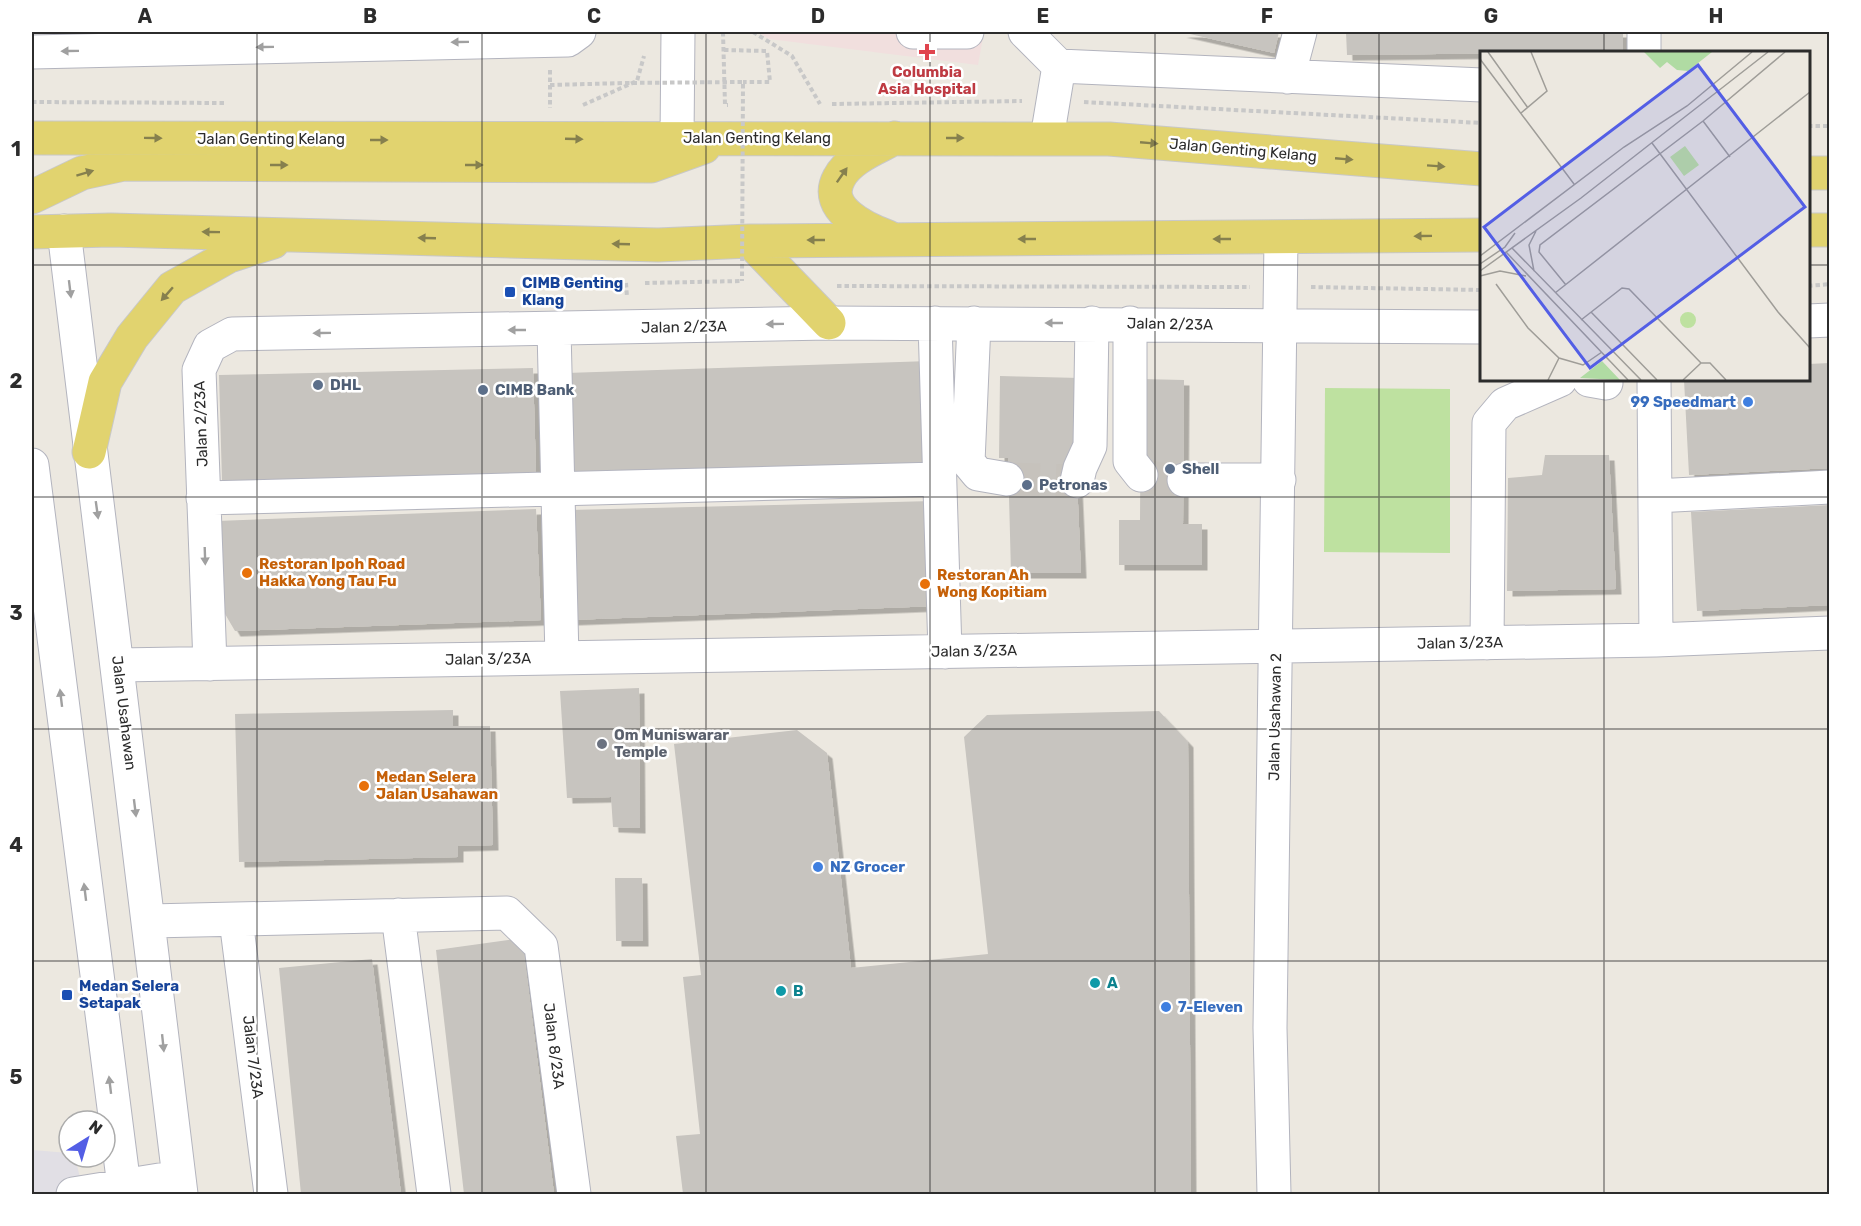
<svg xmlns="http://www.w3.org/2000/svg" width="1861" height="1226" viewBox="0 0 1861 1226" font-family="Rubik,sans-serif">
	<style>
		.industrial { fill: #e1dfe5 }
		.medical { fill: #f1dfde }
		.pitch { fill: #bee1a0 }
		.building { fill: #c7c4bf; filter: url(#shadow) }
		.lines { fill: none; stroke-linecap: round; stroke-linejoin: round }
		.minor-tunnel { stroke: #c6c2bc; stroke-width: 33; stroke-dasharray: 33 16; stroke-linecap: butt }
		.minor-casing { stroke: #b3b4be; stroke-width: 35 }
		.major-casing { stroke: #c8c8c8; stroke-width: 35 }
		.path { stroke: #c8c8c8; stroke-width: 4; stroke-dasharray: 4.5 3; stroke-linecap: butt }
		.minor { stroke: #fff; stroke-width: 33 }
		.major { stroke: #e1d36f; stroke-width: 33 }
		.path-bridge { stroke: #c8c8c8; stroke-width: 4; stroke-dasharray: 4.5 3; stroke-linecap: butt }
		.oneway { fill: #a0a0a0 }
		.oneway2 { fill: #86804e }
		.grid { fill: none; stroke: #2c2c2c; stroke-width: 1.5; stroke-opacity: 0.55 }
		.health-dot { fill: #e0444e; stroke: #fff; stroke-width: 2 }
		.transit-dot { fill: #1a4fb4; stroke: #fff; stroke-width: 2 }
		.service-dot { fill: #5c6f8a; stroke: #fff; stroke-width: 2 }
		.shop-dot { fill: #3f7fe0; stroke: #fff; stroke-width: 2 }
		.food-dot { fill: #e8710a; stroke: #fff; stroke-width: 2 }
		.worship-dot { fill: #6b7280; stroke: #fff; stroke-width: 2 }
		.culture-dot { fill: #0f9aa8; stroke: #fff; stroke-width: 2 }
		.labels { text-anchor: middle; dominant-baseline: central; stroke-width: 5; stroke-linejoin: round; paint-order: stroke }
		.health-label { font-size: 15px; font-weight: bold; fill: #be3a42; stroke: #fff }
		.street-label { font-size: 15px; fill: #2c2c2c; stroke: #fff }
		.transit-label { font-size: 15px; font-weight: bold; fill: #164399; stroke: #fff; text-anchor: start }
		.service-label { font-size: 15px; font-weight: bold; fill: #4e5e75; stroke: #fff; text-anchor: start }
		.shop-label { font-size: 15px; font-weight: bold; fill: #366cbe; stroke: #fff; text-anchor: start }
		.food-label { font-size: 15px; font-weight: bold; fill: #c56008; stroke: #fff; text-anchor: start }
		.worship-label { font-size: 15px; font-weight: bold; fill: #5b616d; stroke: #fff; text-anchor: start }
		.culture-label { font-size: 15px; font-weight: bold; fill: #0d838f; stroke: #fff; text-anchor: start }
		.inset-road { fill: none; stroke: #9f9d98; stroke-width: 1.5 }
		.view { fill: #535ee5; fill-opacity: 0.15; stroke: #535ee5; stroke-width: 3 }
		.inset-edge { fill: none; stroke: #2c2c2c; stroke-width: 3 }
		.neatline { fill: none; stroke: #2c2c2c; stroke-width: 2 }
		.grid-label { font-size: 20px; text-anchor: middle; font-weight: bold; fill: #2c2c2c }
	</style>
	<defs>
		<filter id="shadow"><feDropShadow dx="5.5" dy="5.5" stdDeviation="0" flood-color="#0004"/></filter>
	</defs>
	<rect width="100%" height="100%" fill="#ece8e0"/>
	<path class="industrial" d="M 32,1150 L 69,1153 L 69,1157 L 75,1157 L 84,1194 L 32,1194 Z"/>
	<path class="medical" d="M 757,32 L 984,32 L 978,65 L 769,39 Z"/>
	<path class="pitch" d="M 1325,388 L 1450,389 L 1450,553 L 1324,552 Z"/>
	<path class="building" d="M 1181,32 L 1279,32 L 1274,53 Z
		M 1346,32 L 1623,32 L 1623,52 L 1347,55 Z
		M 930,361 L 935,465 L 570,477 L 566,373 Z
		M 1830,363 L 1830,468 L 1689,475 L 1684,380 L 1808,380 L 1808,364 Z
		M 533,368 L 536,474 L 222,481 L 219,375 Z
		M 1000,376 L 1080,378 L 1077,481 L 1081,573 L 1011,573 L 1008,458 L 999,458 Z
		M 1141,379 L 1184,380 L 1183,524 L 1202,524 L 1202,565 L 1119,565 L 1119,520 L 1140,520 Z
		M 1545,455 L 1609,455 L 1616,589 L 1507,591 L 1508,478 L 1542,475 Z
		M 933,501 L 936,606 L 570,620 L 569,510 Z
		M 1830,505 L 1830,605 L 1697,611 L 1691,512 Z
		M 536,509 L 541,620 L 235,631 L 221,607 L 217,521 Z
		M 639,688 L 640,828 L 613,827 L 611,797 L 567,798 L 560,691 Z
		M 453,710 L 453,726 L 490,726 L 493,845 L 458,846 L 458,857 L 239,862 L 235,714 Z
		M 1159,711 L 1188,742 L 1191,1194 L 683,1194 L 676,1136 L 700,1134 L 683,977 L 701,975 L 674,744 L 797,730 L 827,753 L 851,968 L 988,954 L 964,737 L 987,715 Z
		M 615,878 L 642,878 L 643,941 L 616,941 Z
		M 522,938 L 554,1194 L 464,1194 L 436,950 Z
		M 372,959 L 401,1194 L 301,1194 L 279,968 Z"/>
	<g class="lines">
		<path class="minor-tunnel" d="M 1141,475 L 1165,480 L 1184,480
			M 1007,479 L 1077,481"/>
		<defs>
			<path id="minor" d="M 913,32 L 967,32
				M 1025,32 L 1059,66 L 1482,85
				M 32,52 L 568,40 L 579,32
				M 1644,52 L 1644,32
				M 1288,77 L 1300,32
				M 677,138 L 678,32
				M 1047,138 L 1059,66
				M 64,231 L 181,1194
				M 1808,321 L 1830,320
				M 935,323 L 945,652
				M 974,323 L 968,462 L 978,474 L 1007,479
				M 1130,323 L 1130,461 L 1141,475
				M 554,330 L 562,658
				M 1589,380 L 1606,383
				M 1654,380 L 1656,640
				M 32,465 L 125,1194
				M 1184,480 L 1279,480
				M 1077,481 L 1080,468 L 1090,446 L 1092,323
				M 1655,496 L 1830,487
				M 203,498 L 939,479
				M 1487,643 L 1489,423 L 1505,404 L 1560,380
				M 210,664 L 199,370 L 210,346 L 232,334 L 829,323 L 1482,327
				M 118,665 L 1656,640 L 1830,633
				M 398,915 L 434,1194
				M 236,920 L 271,1194
				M 150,921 L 507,913 L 541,946 L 574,1194
				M 73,1194 L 178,1177
				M 1274,1194 L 1270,1028 L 1281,239"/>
			<path id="major" d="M 32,138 L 1109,139 L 1482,169
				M 1808,173 L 1830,173
				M 32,197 L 82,173 L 124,164 L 651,166 L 704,147
				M 1808,230 L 1830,230
				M 32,232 L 111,230 L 658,245 L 750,241 L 1482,235
				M 888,237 C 866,229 822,209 839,178 C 849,158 877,148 895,138
				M 750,241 L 829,323
				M 89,452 L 105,382 L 132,337 L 172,288 L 229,256 L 273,242"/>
		</defs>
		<use href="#minor" class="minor-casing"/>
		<use href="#major" class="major-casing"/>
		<path class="path" d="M 723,32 L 725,105 L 728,105
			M 753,32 L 792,56 L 820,104
			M 724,50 L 767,51 L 770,82 L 743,82
			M 550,70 L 550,108
			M 550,85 L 625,83
			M 32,102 L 225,103
			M 1084,102 L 1482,123
			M 832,104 L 1022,101
			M 583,105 L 637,81 L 644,56
			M 1808,126 L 1830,126
			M 626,283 L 627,297
			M 645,283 L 742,281
			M 837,286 L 1250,287
			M 1808,286 L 1830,284
			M 1311,287 L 1482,290"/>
		<use href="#minor" class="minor"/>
		<use href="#major" class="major"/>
		<path class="path-bridge" d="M 625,83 L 743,82 L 742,281"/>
	</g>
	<defs><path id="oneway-solid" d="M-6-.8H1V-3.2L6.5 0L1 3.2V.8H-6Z" transform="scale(1.5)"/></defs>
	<g class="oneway">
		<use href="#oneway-solid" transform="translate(460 42) rotate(179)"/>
		<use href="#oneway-solid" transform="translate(265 47) rotate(179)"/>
		<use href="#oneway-solid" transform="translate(70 51) rotate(179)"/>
		<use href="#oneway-solid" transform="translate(70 289) rotate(83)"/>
		<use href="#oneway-solid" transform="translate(1054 323) rotate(-180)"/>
		<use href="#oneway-solid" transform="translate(775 324) rotate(179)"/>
		<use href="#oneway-solid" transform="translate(517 330) rotate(180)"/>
		<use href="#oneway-solid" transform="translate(322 333) rotate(179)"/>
		<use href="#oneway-solid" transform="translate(97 510) rotate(82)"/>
		<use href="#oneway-solid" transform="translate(205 556) rotate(88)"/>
		<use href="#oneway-solid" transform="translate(61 698) rotate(-97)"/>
		<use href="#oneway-solid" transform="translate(135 808) rotate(83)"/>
		<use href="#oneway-solid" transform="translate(85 892) rotate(-97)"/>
		<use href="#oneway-solid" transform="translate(163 1043) rotate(84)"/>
		<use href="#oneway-solid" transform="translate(110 1085) rotate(-97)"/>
	</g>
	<g class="oneway2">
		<use href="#oneway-solid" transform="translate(153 138) rotate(1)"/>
		<use href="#oneway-solid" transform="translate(955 138)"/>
		<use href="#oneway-solid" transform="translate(574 139) rotate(2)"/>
		<use href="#oneway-solid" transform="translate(379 140)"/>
		<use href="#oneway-solid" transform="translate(1149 143) rotate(5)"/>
		<use href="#oneway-solid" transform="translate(1344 159) rotate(5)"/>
		<use href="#oneway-solid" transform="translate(279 165)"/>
		<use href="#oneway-solid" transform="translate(474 165)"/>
		<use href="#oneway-solid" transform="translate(1436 166) rotate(4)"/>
		<use href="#oneway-solid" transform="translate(85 173) rotate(-17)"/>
		<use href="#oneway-solid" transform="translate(842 175) rotate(-55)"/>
		<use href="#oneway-solid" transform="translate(211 232) rotate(-179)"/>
		<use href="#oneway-solid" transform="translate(1423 236) rotate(179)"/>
		<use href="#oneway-solid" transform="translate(427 238) rotate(-178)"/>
		<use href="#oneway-solid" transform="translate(1027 239) rotate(180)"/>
		<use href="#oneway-solid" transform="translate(1222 239) rotate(180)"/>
		<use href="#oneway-solid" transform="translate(816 240) rotate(180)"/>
		<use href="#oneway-solid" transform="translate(621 244) rotate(-178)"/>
		<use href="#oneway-solid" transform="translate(167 294) rotate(131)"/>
	</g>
	<path class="grid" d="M 257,32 L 257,1194M 482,32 L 482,1194M 706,32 L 706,1194M 930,32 L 930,1194M 1155,32 L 1155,1194M 1379,32 L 1379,1194M 1604,32 L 1604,52M 32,265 L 1482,265M 1808,265 L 1830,265M 1604,380 L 1604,1194M 32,497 L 1830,497M 32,729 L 1830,729M 32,961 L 1830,961"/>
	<path class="health-dot" d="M924 43h6v6h6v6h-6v6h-6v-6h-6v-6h6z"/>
	<g class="transit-dot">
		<rect x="504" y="286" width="12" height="12" rx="3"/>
		<rect x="61" y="989" width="12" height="12" rx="3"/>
	</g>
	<g class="service-dot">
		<circle cx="318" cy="385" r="6"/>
		<circle cx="483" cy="390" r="6"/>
		<circle cx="1170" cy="469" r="6"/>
		<circle cx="1027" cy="485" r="6"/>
	</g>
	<g class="shop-dot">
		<circle cx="1748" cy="402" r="6"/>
		<circle cx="818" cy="867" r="6"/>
		<circle cx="1166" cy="1007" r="6"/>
	</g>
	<g class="food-dot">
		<circle cx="247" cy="573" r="6"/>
		<circle cx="925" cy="584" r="6"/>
		<circle cx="364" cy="786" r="6"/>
	</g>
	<circle class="worship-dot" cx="602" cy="744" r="6"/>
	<g class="culture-dot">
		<circle cx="1095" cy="983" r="6"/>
		<circle cx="781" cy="991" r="6"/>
	</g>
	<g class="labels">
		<g class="health-label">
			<text x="927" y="72">Columbia<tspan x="927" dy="17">Asia Hospital</tspan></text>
		</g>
		<g class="street-label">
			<text x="757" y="138">Jalan Genting Kelang</text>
			<text x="271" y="139">Jalan Genting Kelang</text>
			<text transform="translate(1243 150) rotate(5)">Jalan Genting Kelang</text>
			<text transform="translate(1170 324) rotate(1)">Jalan 2/23A</text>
			<text transform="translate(684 327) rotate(-1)">Jalan 2/23A</text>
			<text transform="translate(201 424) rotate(-92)">Jalan 2/23A</text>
			<text transform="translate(1460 643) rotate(-1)">Jalan 3/23A</text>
			<text transform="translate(974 651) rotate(-1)">Jalan 3/23A</text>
			<text transform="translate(488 659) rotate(-1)">Jalan 3/23A</text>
			<text transform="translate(124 713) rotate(83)">Jalan Usahawan</text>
			<text transform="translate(1275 717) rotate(-89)">Jalan Usahawan 2</text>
			<text transform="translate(554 1046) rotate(83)">Jalan 8/23A</text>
			<text transform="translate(253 1057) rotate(83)">Jalan 7/23A</text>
		</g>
		<g class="transit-label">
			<text x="522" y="283">CIMB Genting<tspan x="522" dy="17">Klang</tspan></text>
			<text x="79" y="986">Medan Selera<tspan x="79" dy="17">Setapak</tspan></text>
		</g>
		<g class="service-label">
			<text x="330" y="385">DHL</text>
			<text x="495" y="390">CIMB Bank</text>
			<text x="1182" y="469">Shell</text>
			<text x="1039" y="485">Petronas</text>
		</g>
		<g class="shop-label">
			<text x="1736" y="402" text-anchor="end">99 Speedmart</text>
			<text x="830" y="867">NZ Grocer</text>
			<text x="1178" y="1007">7-Eleven</text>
		</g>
		<g class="food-label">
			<text x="259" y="564">Restoran Ipoh Road<tspan x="259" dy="17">Hakka Yong Tau Fu</tspan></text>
			<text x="937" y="575">Restoran Ah<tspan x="937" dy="17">Wong Kopitiam</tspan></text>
			<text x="376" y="777">Medan Selera<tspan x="376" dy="17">Jalan Usahawan</tspan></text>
		</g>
		<g class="worship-label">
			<text x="614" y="735">Om Muniswarar<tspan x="614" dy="17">Temple</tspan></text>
		</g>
		<g class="culture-label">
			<text x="1107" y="983">A</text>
			<text x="793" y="991">B</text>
		</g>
	</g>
	<g transform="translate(1480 51)">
		<rect width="330" height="330" fill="#ece8e0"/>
		<path d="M 164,1 L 232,1 L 208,20 L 197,19 L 187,11 L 180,17 ZM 122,310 L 140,329 L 100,327 Z" fill="#b0dba3"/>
		<path d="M 205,95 L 219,114 L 204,125 L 190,106 ZM200 269a8 8 0 1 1 16 0a8 8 0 1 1-16 0Z" fill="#bee1a0"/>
		<path class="inset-road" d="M 8,1 L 48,57M 0,8 L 94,133M 41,62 L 67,40 L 51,1M 223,70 L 250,106M 172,92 L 298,261 L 330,297M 32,197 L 161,329M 26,201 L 148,329M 0,205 L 144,96 L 207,55 L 272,1M 0,213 L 25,196 L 35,182M 0,220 L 101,147 L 288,1M 54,220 L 49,194 L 56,180M 0,225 L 20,220 L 46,225M 16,233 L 48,277 L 79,307 L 103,314 L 122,301M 86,234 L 59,201 L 60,194 L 223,70 L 305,1M 75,242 L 330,41M 111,261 L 177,329M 101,269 L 142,237 L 149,238 L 221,312M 221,312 L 230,312 L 246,329M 68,329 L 79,307M 203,329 L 221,312"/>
		<path class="view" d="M 218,14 L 325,156 L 110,317 L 4,176 Z"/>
		<rect width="330" height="330" class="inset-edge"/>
	</g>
	<rect width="1861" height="1226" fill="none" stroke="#ffffff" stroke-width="66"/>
	<g transform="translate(87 1139) rotate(37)"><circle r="28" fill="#ffffff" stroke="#ababab" stroke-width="1.5"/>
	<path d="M0-4.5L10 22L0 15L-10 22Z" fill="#535ee5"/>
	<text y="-9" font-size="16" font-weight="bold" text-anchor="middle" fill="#2c2c2c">N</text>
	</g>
	<rect x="33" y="33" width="1795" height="1160" class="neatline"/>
	<g class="grid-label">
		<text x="145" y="23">A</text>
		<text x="370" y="23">B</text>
		<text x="594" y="23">C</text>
		<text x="818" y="23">D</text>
		<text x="1043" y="23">E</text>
		<text x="1267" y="23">F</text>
		<text x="1491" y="23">G</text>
		<text x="1716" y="23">H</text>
		<text x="16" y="156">1</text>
		<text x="16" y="388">2</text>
		<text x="16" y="620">3</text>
		<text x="16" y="852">4</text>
		<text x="16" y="1084">5</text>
	</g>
</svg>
